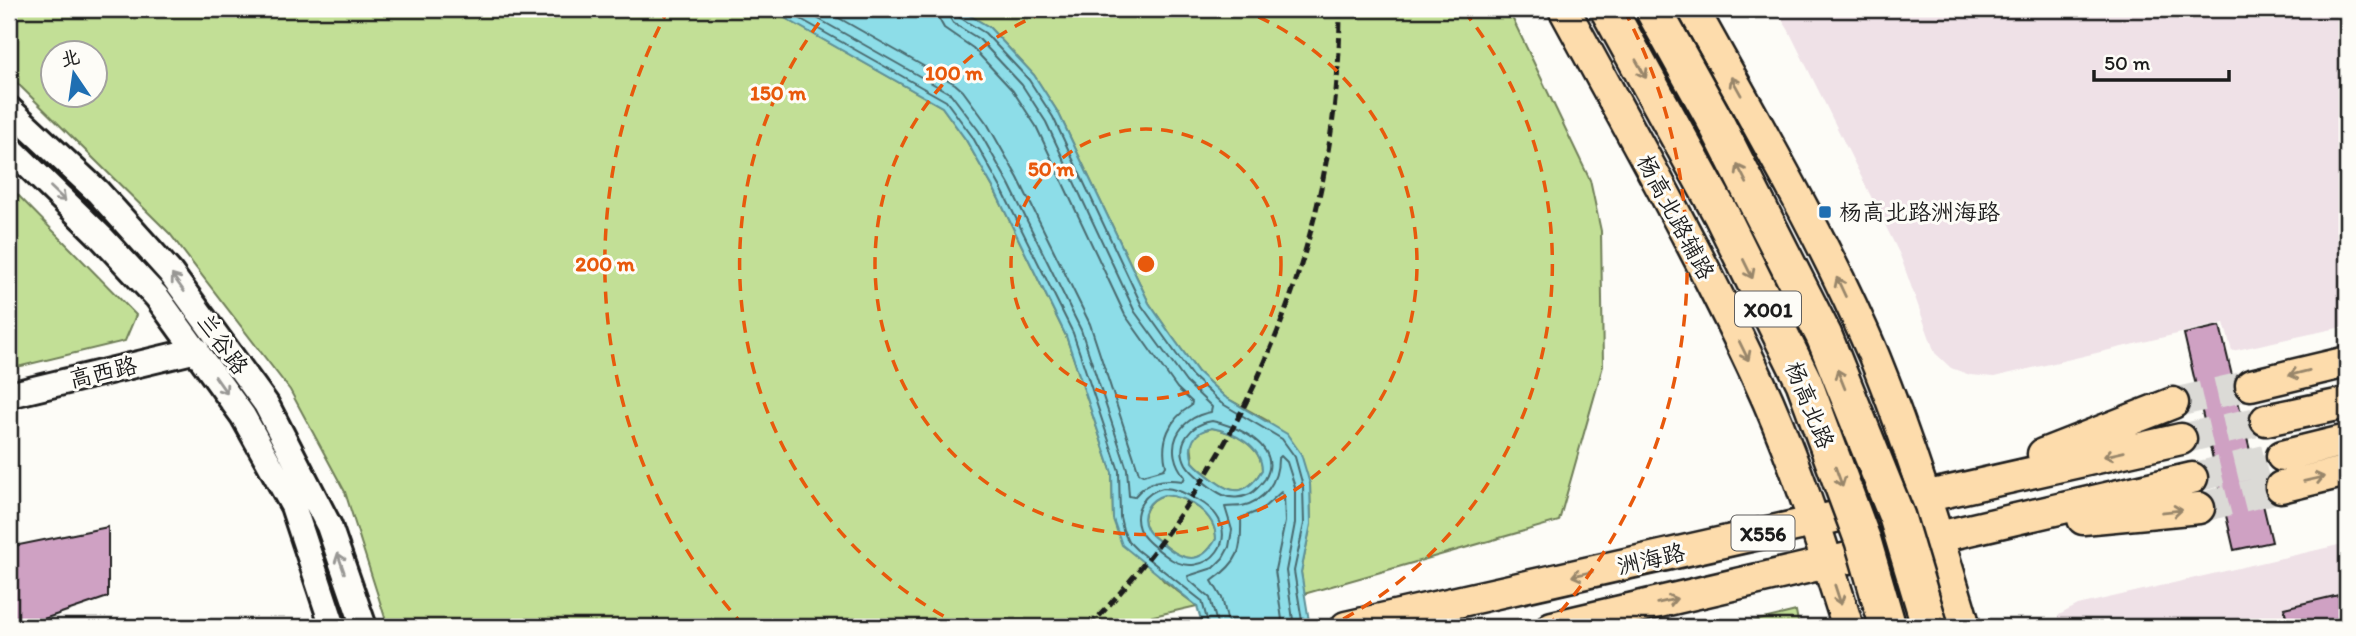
<svg xmlns="http://www.w3.org/2000/svg" width="2356" height="636" viewBox="0 0 2356 636" font-family="Itim,'LXGW WenKai TC',sans-serif">
	<style>
		.built { fill: #efe1e7 }
		.green { fill: #c2df96; stroke: #6f7e59; stroke-width: 2; fill-rule: evenodd }
		.water { fill: #8ddde8; stroke: #609096; stroke-width: 2; fill-rule: evenodd }
		.lines { fill: none; stroke-linecap: round; stroke-linejoin: round }
		.shore { stroke: #49696e; stroke-width: 2 }
		.building { fill: #cfa1c3; stroke: #1c1c1c; stroke-width: 2 }
		.major-tunnel { stroke: #dbdad6; stroke-width: 30; stroke-dasharray: 30 15; stroke-linecap: butt }
		.minor-casing { stroke: #1c1c1c; stroke-width: 30 }
		.major-casing { stroke: #1c1c1c; stroke-width: 35 }
		.minor { stroke: #fdfcf7; stroke-width: 24 }
		.major { stroke: #fddcac; stroke-width: 30 }
		.rail { stroke: #1c1c1c; stroke-width: 5; stroke-dasharray: 10 5; stroke-linecap: butt }
		.highway-bridge-casing { stroke: #1c1c1c; stroke-width: 40; stroke-linecap: butt }
		.highway-bridge { stroke: #fddcac; stroke-width: 35 }
		.oneway { stroke: #98866b }
		.oneway2 { stroke: #989794 }
		.ring { fill: none; stroke: #e8590c; stroke-width: 3.5; stroke-dasharray: 12 9 }
		.poi-dot { fill: #1f6fb2; stroke: #fdfcf7; stroke-width: 2.5 }
		.labels { text-anchor: middle; dominant-baseline: central; stroke-width: 6; stroke-linejoin: round; paint-order: stroke }
		.shield { fill: #fdfcf7; stroke: #605f5e; stroke-width: 2 }
		.shield-label { font-size: 21px; font-weight: bold; fill: #1c1c1c }
		.poi-label { font-size: 23px; fill: #1c1c1c; stroke: #fdfcf7; text-anchor: start }
		.street-label { font-size: 23px; fill: #1c1c1c; stroke: #fdfcf7 }
		.centre { fill: #e8590c; stroke: #fdfcf7; stroke-width: 3.5 }
		.ring-label { font-size: 21px; text-anchor: middle; font-weight: bold; fill: #e8590c; stroke: #fdfcf7; stroke-width: 6; stroke-linejoin: round; paint-order: stroke }
	</style>
	<rect width="100%" height="100%" fill="#fdfcf7"/>
	<filter id="ink" filterUnits="userSpaceOnUse"><feTurbulence type="fractalNoise" baseFrequency=".0143" numOctaves="2"/><feDisplacementMap in="SourceGraphic" scale="14" xChannelSelector="R" yChannelSelector="G"/><feConvolveMatrix kernelMatrix="1 2 1 2 8 2 1 2 1" color-interpolation-filters="sRGB"/></filter>
	<g filter="url(#ink)">
		<path class="built" d="M 1775,9 L 2347,9 L 2347,326 L 2232,351 L 2224,323 L 1994,377 L 1970,375 L 1951,368 L 1935,353 L 1900,255 L 1788,29 Z
			M 2347,543 L 2347,627 L 2053,627 L 2059,615 L 2078,605 Z"/>
		<path class="green" d="M 9,9 L 771,10 L 942,107 L 966,140 L 995,191 L 1066,336 L 1112,473 L 1113,519 L 1164,581 L 1197,606 L 1105,627 L 388,627 L 345,492 L 290,390 L 170,234 L 9,75 ZM 52,52 L 94,52 L 94,94 L 52,94 Z
			M 959,9 L 1508,9 L 1590,180 L 1601,231 L 1603,366 L 1559,521 L 1304,594 L 1301,572 L 1311,524 L 1310,484 L 1268,421 L 1225,397 L 1198,372 L 1171,335 L 1149,303 L 1059,114 L 1034,75 L 989,27 Z
			M 9,186 L 136,315 L 125,341 L 9,369 Z
			M 1212,428 C 1233,432 1262,446 1262,470 C 1249,492 1236,497 1215,481 C 1207,475 1199,469 1193,462 L 1191,443 L 1198,432 Z
			M 1164,495 C 1188,496 1216,514 1216,539 C 1201,566 1183,561 1163,544 C 1157,539 1150,535 1147,529 C 1139,514 1150,499 1164,495 Z
			M 1796,611 L 1799,627 L 1731,627 Z"/>
		<path class="water" d="M 769,9 L 959,9 L 989,27 L 1034,75 L 1059,114 L 1149,303 L 1171,335 L 1198,372 L 1225,397 L 1287,434 L 1301,454 L 1310,484 L 1311,524 L 1301,572 L 1310,627 L 1203,627 L 1197,606 L 1122,545 L 1113,519 L 1112,473 L 1066,336 L 995,191 L 966,140 L 942,107 ZM 1212,428 C 1233,432 1262,446 1262,470 C 1249,492 1236,497 1215,481 C 1207,475 1199,469 1193,462 C 1187,445 1194,431 1212,428 ZM 1164,495 C 1188,496 1216,514 1216,539 C 1201,566 1183,561 1163,544 C 1157,539 1150,535 1147,529 C 1139,514 1149,499 1164,495 Z"/>
		<g class="lines">
			<path class="shore" d="M 783,9 L 946,101 L 972,136 L 1001,188 L 1073,333 L 1119,471 L 1120,517 L 1123,530 L 1128,541 L 1137,550 L 1202,601 L 1209,627
				M 801,9 L 951,94 L 979,131 L 1009,184 L 1081,330 L 1127,469 L 1129,496 L 1134,497 C 1148,480 1163,478 1183,481 L 1185,477 C 1162,449 1177,418 1211,412 L 1212,407 L 1186,382 L 1135,312 L 1046,122 L 1022,85 L 979,39 L 953,23 L 949,16 L 948,9
				M 823,9 L 955,84 L 963,91 L 988,125 L 1018,178 L 1090,324 L 1139,473 L 1143,475 L 1164,469 L 1166,466 C 1160,441 1169,419 1191,406 L 1192,402 L 1177,388 L 1125,315 L 1036,126 L 1013,91 L 973,48 L 944,28 L 939,19 L 937,9
				M 957,9 L 959,17 L 985,33 L 1029,80 L 1053,117 L 1142,306 L 1192,376 L 1221,403 L 1282,439 L 1295,457 L 1303,486 L 1304,524 L 1294,571 L 1303,627
				M 1212,421 C 1236,425 1284,447 1265,479 C 1261,484 1256,491 1250,494 C 1242,498 1231,499 1223,495 C 1214,491 1191,473 1186,464 C 1175,443 1191,424 1212,421 Z
				M 1163,488 C 1176,488 1186,494 1198,500 C 1253,531 1205,588 1165,555 C 1156,548 1144,540 1139,529 C 1132,510 1145,492 1163,488 Z
				M 1218,627 L 1210,598 L 1189,580 L 1188,576 L 1213,568 L 1223,558 L 1229,547 L 1232,530 L 1225,507 C 1231,506 1236,507 1242,506 C 1265,501 1278,481 1278,459 L 1281,456 L 1287,462 L 1295,487 L 1295,523 L 1286,571 L 1294,627
				M 1229,627 L 1222,598 L 1212,581 C 1240,561 1242,550 1241,518 L 1261,510 L 1281,492 L 1284,496 L 1285,522 L 1275,570 L 1283,627"/>
		</g>
		<path class="building" d="M 2220,326 L 2272,542 L 2234,550 L 2184,334 Z
			M 108,527 L 108,597 L 32,623 L 26,627 L 9,627 L 9,547 Z
			M 2347,593 L 2347,627 L 2289,627 L 2284,608 Z"/>
		<g class="lines">
			<path class="major-tunnel" d="M 2173,403 L 2251,385
				M 2181,439 L 2266,420
				M 2192,478 L 2282,456
				M 2199,508 L 2281,487"/>
			<defs>
				<path id="minor" d="M 9,109 L 98,192 L 170,272 L 266,404 L 329,526 L 364,627
					M 9,147 L 102,238 L 157,297 L 243,416 L 293,506 L 333,627
					M 9,395 L 197,350"/>
				<path id="major" d="M 1564,9 C 1634,138 1708,267 1768,401 C 1800,475 1824,551 1848,627
					M 1693,9 C 1756,123 1823,236 1874,356 C 1910,444 1938,536 1965,627
					M 2251,385 L 2347,362
					M 2266,420 L 2347,403
					M 2043,454 L 2173,403
					M 2282,456 L 2347,440
					M 2281,487 L 2347,471
					M 2083,519 L 2199,508
					M 1346,627 L 2181,439
					M 1552,627 L 2192,478"/>
			</defs>
			<use href="#minor" class="minor-casing"/>
			<use href="#major" class="major-casing"/>
			<use href="#minor" class="minor"/>
			<use href="#major" class="major"/>
			<path class="rail" d="M 1089,627 C 1246,462 1340,238 1340,9"/>
			<defs>
				<path id="highway-bridge" d="M 1608,9 L 1721,214 L 1804,382 L 1863,541 L 1888,627
					M 1653,9 L 1713,117 L 1824,336 L 1897,517 L 1930,627"/>
			</defs>
			<use href="#highway-bridge" class="highway-bridge-casing"/>
			<use href="#highway-bridge" class="highway-bridge"/>
		</g>
		<defs><path id="oneway-shaft" d="M-6 0H5M1.5-3L5.5 0L1.5 3" fill="none" stroke-width="1.6" stroke-linecap="round" stroke-linejoin="round" transform="scale(1.75)"/></defs>
		<g class="oneway">
			<use href="#oneway-shaft" transform="translate(1641 69) rotate(61)"/>
			<use href="#oneway-shaft" transform="translate(1736 86) rotate(-119)"/>
			<use href="#oneway-shaft" transform="translate(1742 174) rotate(-117)"/>
			<use href="#oneway-shaft" transform="translate(1748 269) rotate(64)"/>
			<use href="#oneway-shaft" transform="translate(1841 287) rotate(-115)"/>
			<use href="#oneway-shaft" transform="translate(1744 351) rotate(64)"/>
			<use href="#oneway-shaft" transform="translate(2299 373) rotate(166)"/>
			<use href="#oneway-shaft" transform="translate(1841 379) rotate(-112)"/>
			<use href="#oneway-shaft" transform="translate(2114 454) rotate(167)"/>
			<use href="#oneway-shaft" transform="translate(1839 477) rotate(70)"/>
			<use href="#oneway-shaft" transform="translate(2314 479) rotate(-13)"/>
			<use href="#oneway-shaft" transform="translate(2172 511) rotate(-6)"/>
			<use href="#oneway-shaft" transform="translate(1582 574) rotate(167)"/>
			<use href="#oneway-shaft" transform="translate(1838 595) rotate(72)"/>
			<use href="#oneway-shaft" transform="translate(1667 601) rotate(-13)"/>
		</g>
		<g class="oneway2">
			<use href="#oneway-shaft" transform="translate(58 194) rotate(44)"/>
			<use href="#oneway-shaft" transform="translate(178 283) rotate(-126)"/>
			<use href="#oneway-shaft" transform="translate(221 385) rotate(55)"/>
			<use href="#oneway-shaft" transform="translate(341 563) rotate(-109)"/>
		</g>
	</g>
	<g class="ring">
		<circle cx="1146" cy="264" r="135"/>
		<path d="M1239 9A271 271 0 1 1 1053 9"/>
		<path d="M962 626A406 406 0 0 1 828 11M1464 11A406 406 0 0 1 1330 626"/>
		<path d="M744 626A541 541 0 0 1 668 10M1624 10A541 541 0 0 1 1548 626"/>
	</g>
	<rect class="poi-dot" x="1818" y="205" width="14" height="14" rx="3.5"/>
	<g class="labels">
		<g class="shield">
			<rect x="1735" y="291.5" width="66" height="35" rx="5"/>
			<rect x="1731.5" y="515.5" width="63" height="35" rx="5"/>
		</g>
		<g class="shield-label">
			<text x="1768" y="309">X001</text>
			<text x="1763" y="533">X556</text>
		</g>
		<g class="poi-label">
			<text x="1839" y="212">杨高北路洲海路</text>
		</g>
		<g class="street-label">
			<text transform="translate(1676 217) rotate(62)">杨高北路辅路</text>
			<text transform="translate(223 344) rotate(54)">兰谷路</text>
			<text transform="translate(103 372) rotate(-13)">高西路</text>
			<text transform="translate(1810 405) rotate(68)">杨高北路</text>
			<text transform="translate(1651 559) rotate(-13)">洲海路</text>
		</g>
	</g>
	<circle cx="1146" cy="264" r="10" class="centre"/>
	<g class="ring-label">
		<text x="954" y="80">100 m</text>
		<text x="778" y="100">150 m</text>
		<text x="1051" y="176">50 m</text>
		<text x="605" y="271">200 m</text>
	</g>
	<rect width="2356" height="636" fill="none" stroke="#fdfcf7" stroke-width="35"/>
	<rect x="18" y="18" width="2321" height="601" fill="none" stroke="#1c1c1c" stroke-width="2.5" filter="url(#ink)"/>
	<g transform="translate(74 74) rotate(347)"><circle r="33" fill="#fdfcf7" stroke="#a3a29f" stroke-width="2"/>
	<path d="M0-5L12 26L0 18L-12 26Z" fill="#1f6fb2"/>
	<text y="-10" font-size="19" font-weight="bold" text-anchor="middle" fill="#1c1c1c">北</text>
	</g>
	<path d="M2094 70v10h135v-10" fill="none" stroke="#1c1c1c" stroke-width="3.5"/>
	<text x="2104" y="70" font-size="21" fill="#1c1c1c" stroke="#fdfcf7" stroke-width="5" paint-order="stroke">50 m</text>
</svg>
